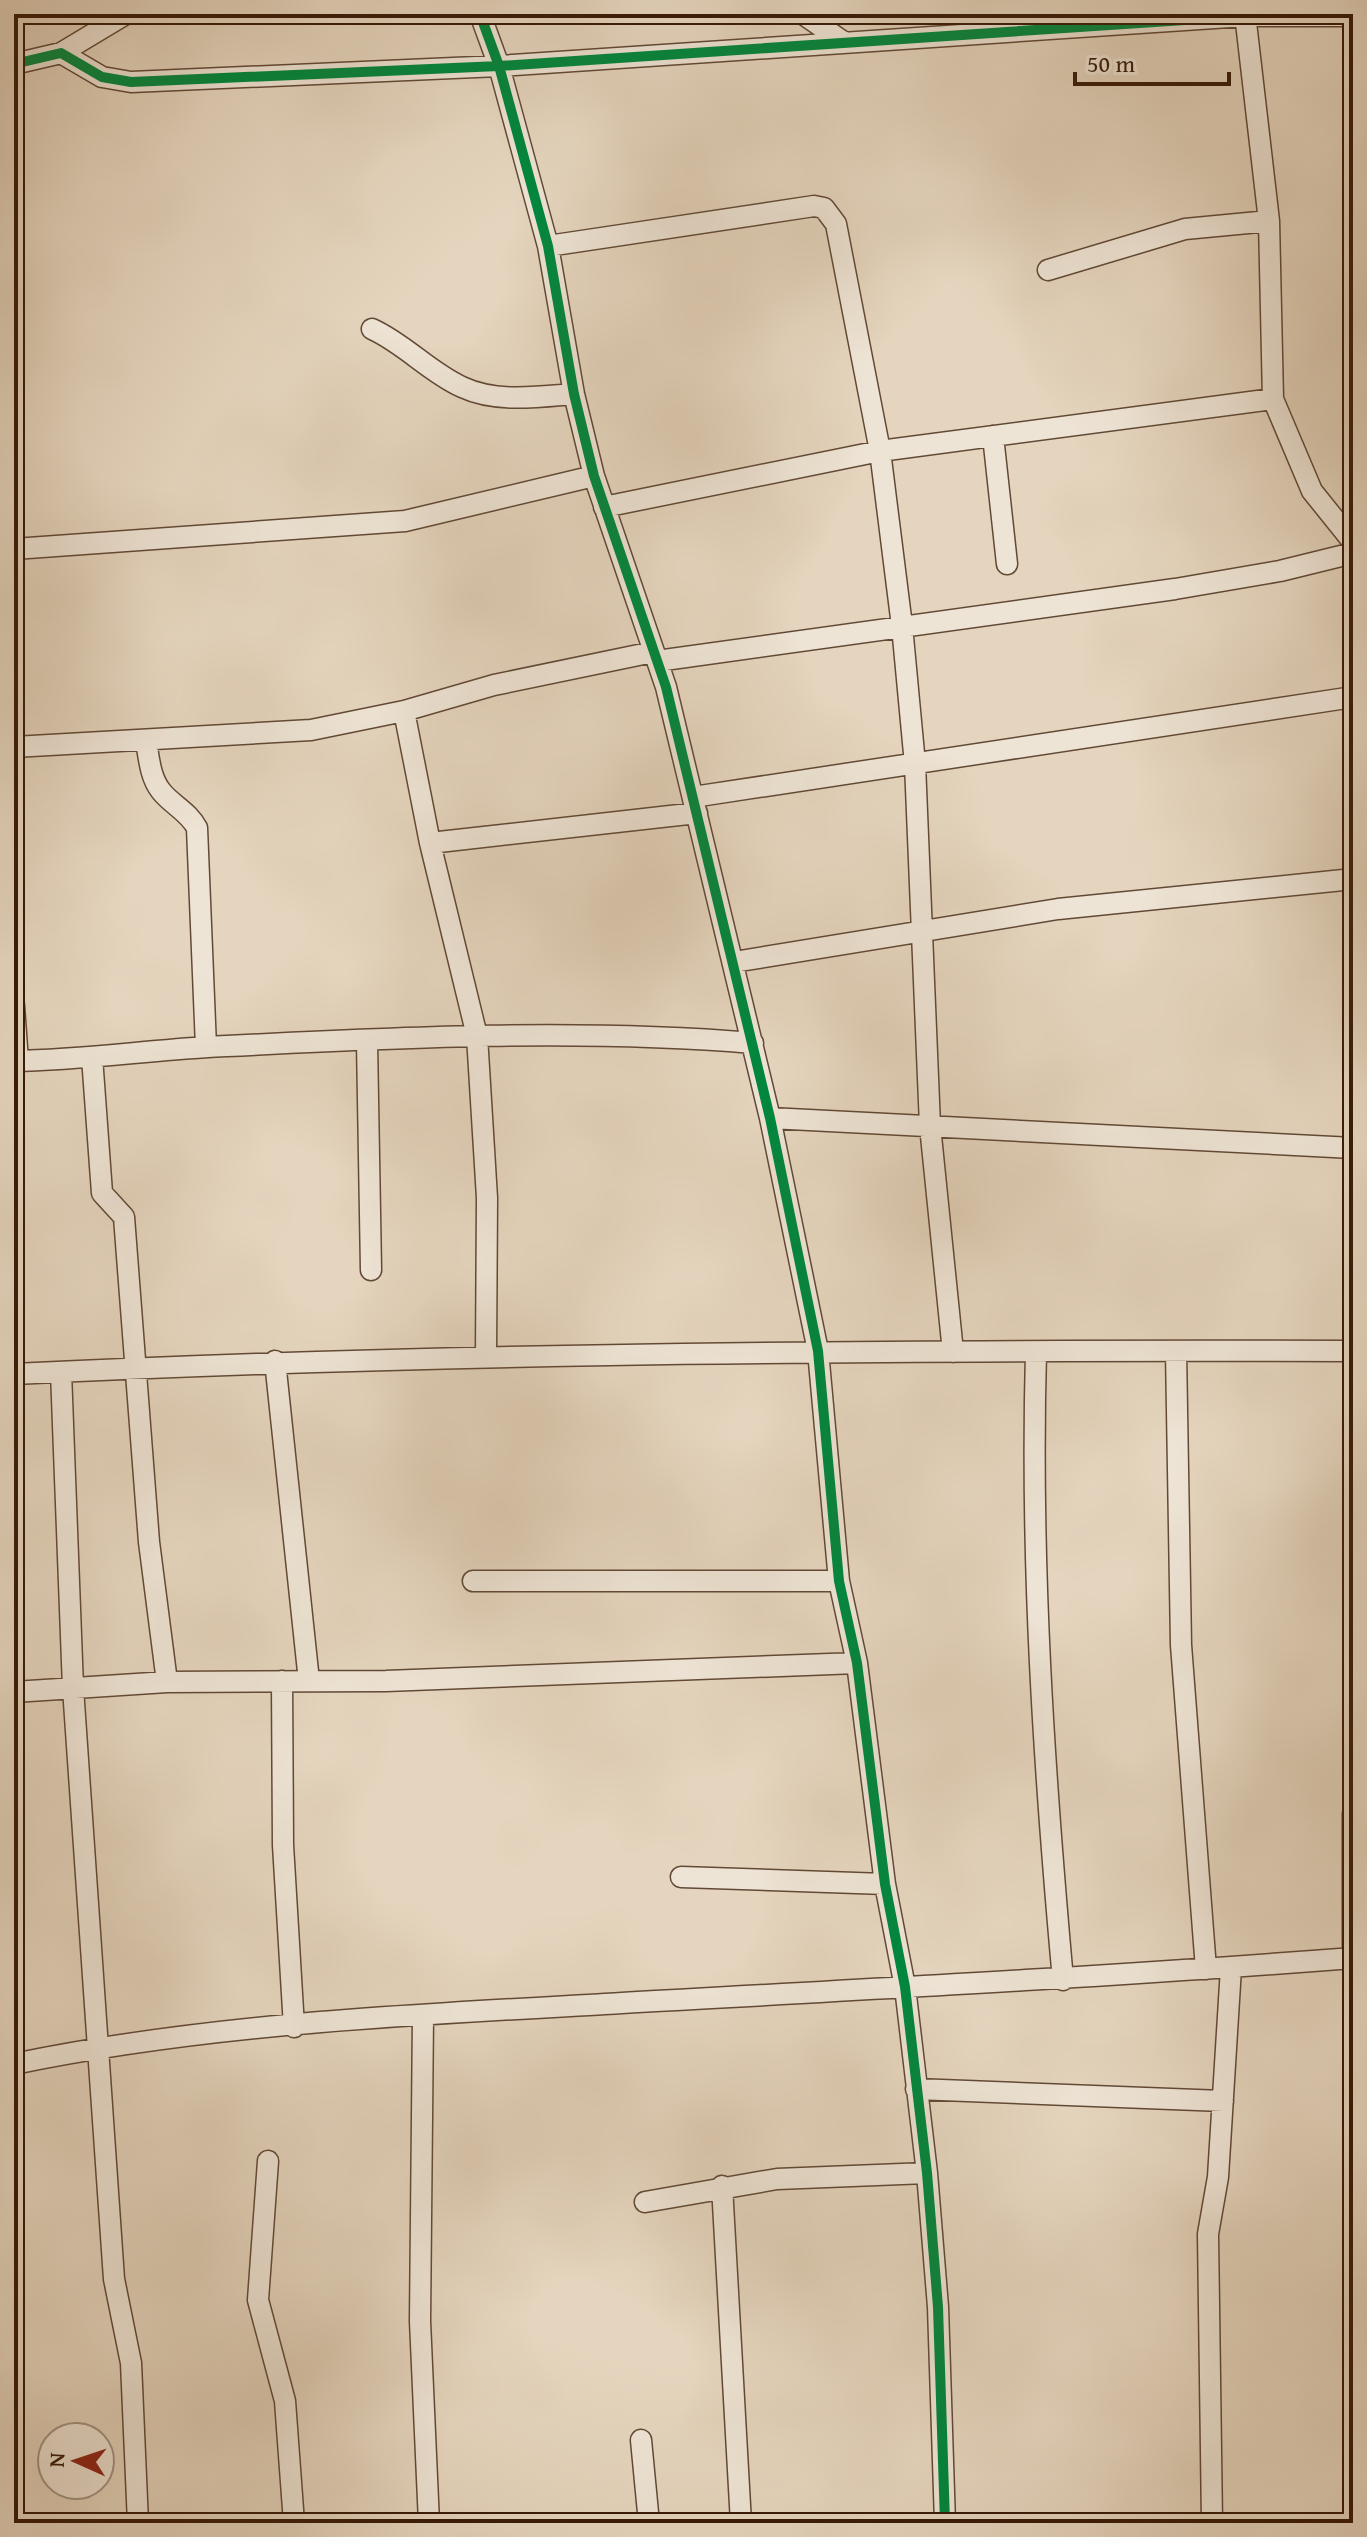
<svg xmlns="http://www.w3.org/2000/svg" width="1367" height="2537" viewBox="0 0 1367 2537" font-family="'Gentium Book Plus',serif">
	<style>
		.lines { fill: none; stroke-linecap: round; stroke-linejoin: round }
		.minor-casing { stroke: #624936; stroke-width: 23 }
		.minor { stroke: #eee4d5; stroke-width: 20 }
		.cycleway-casing { stroke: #eee4d5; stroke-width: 15 }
		.cycleway { stroke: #00873e; stroke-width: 10 }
	</style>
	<rect width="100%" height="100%" fill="#e5d5be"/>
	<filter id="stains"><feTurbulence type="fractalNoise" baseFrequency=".0025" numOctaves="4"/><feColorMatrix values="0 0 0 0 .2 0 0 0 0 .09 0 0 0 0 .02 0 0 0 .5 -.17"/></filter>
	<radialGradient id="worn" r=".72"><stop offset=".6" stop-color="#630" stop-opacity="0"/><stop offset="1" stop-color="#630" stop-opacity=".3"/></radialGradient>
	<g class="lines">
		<defs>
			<path id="minor" d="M 480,14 L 499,66 L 548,246 L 574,394 L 594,476 L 666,687 L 770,1118 L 818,1351 L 839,1581 L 857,1663 L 885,1884 L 905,1987 L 927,2173 L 938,2307 L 945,2523
				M 803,14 L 845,43
				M 1245,14 L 1269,221 L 1273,399 L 1312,491 L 1353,542
				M 61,53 L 126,14
				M 14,64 L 61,53 L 102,77 L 131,82 L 499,66 L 1245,16 L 1353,16
				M 548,246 L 814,206 L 824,208 L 836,224 L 880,451 L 902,626 L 915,764 L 930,1126 L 953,1352
				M 1048,270 L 1185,229 L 1269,221
				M 372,329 C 405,344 429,372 462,387 C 496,403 537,397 574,394
				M 993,436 L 1007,564
				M 604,507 L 880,451 L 1273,399
				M 14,549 L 405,521 L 594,476
				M 657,661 L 1175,589 L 1280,571 L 1353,553
				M 404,711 L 430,843 L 477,1036 L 487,1198 L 486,1356
				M 146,741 C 149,758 150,777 161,791 C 172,805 189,812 197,828 L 206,1047
				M 14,747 L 311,730 L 404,711 L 494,685 L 653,652
				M 693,797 L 1353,697
				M 430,843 L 697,813
				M 734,962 L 1058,909 L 1353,879
				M 14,1006 L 18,1061
				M 367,1042 L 371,1270
				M 92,1057 L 102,1193 L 124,1217 L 149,1542 L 167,1682
				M 14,1061 C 79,1060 143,1051 208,1047 C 389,1038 572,1028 753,1043
				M 770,1118 L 1353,1148
				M 1176,1351 L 1181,1645 L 1206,1969
				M 1036,1352 C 1030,1562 1044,1770 1063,1980
				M 275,1361 L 309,1681
				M 61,1372 L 73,1688 L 114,2279 L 131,2363 L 138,2523
				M 14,1374 C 460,1352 906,1350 1353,1351
				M 473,1581 L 839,1581
				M 282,1681 L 283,1845 L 294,2027
				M 14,1692 L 167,1682 L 386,1681 L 857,1663
				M 1353,1814 L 1353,1961
				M 681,1877 L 885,1884
				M 423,2015 L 420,2321 L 429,2523
				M 14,2064 C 207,2024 408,2015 605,2004 C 854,1990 1104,1977 1353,1958
				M 916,2089 L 1223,2101
				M 268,2161 L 258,2300 L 285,2401 L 294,2523
				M 722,2186 L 741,2523
				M 645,2202 L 777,2179 L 927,2173
				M 641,2440 L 649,2523
				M 1212,2523 L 1208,2234 L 1218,2177 L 1231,1968"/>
		</defs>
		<use href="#minor" class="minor-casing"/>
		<use href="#minor" class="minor"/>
		<defs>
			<path id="cycleway" d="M 480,14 L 499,66 L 548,246 L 574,394 L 594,476 L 666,687 L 770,1118 L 818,1351 L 839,1581 L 857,1663 L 885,1884 L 905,1987 L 927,2173 L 938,2307 L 945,2523
				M 14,64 L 61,53 L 102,77 L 131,82 L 499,66 L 1245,16 L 1353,16"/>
		</defs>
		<use href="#cycleway" class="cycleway-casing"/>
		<use href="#cycleway" class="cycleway"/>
	</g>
	<rect width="1367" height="2537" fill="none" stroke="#e5d5be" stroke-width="48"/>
	<rect x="16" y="16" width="1335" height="2505" fill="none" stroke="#371a08" stroke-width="4"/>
	<rect x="24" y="24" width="1319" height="2489" fill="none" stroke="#371a08" stroke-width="2"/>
	<g transform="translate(76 2461) rotate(273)"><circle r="38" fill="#eee4d5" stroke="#a59383" stroke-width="2"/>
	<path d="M0-6L14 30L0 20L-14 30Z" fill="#8f2418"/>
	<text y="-12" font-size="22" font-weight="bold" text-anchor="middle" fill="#371a08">N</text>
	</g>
	<path d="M1075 72v12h154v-12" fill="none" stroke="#371a08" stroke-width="4"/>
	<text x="1087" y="72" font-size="24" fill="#371a08" stroke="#eee4d5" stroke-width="6" paint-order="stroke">50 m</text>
	<rect width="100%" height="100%" filter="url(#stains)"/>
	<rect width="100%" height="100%" fill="url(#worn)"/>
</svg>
